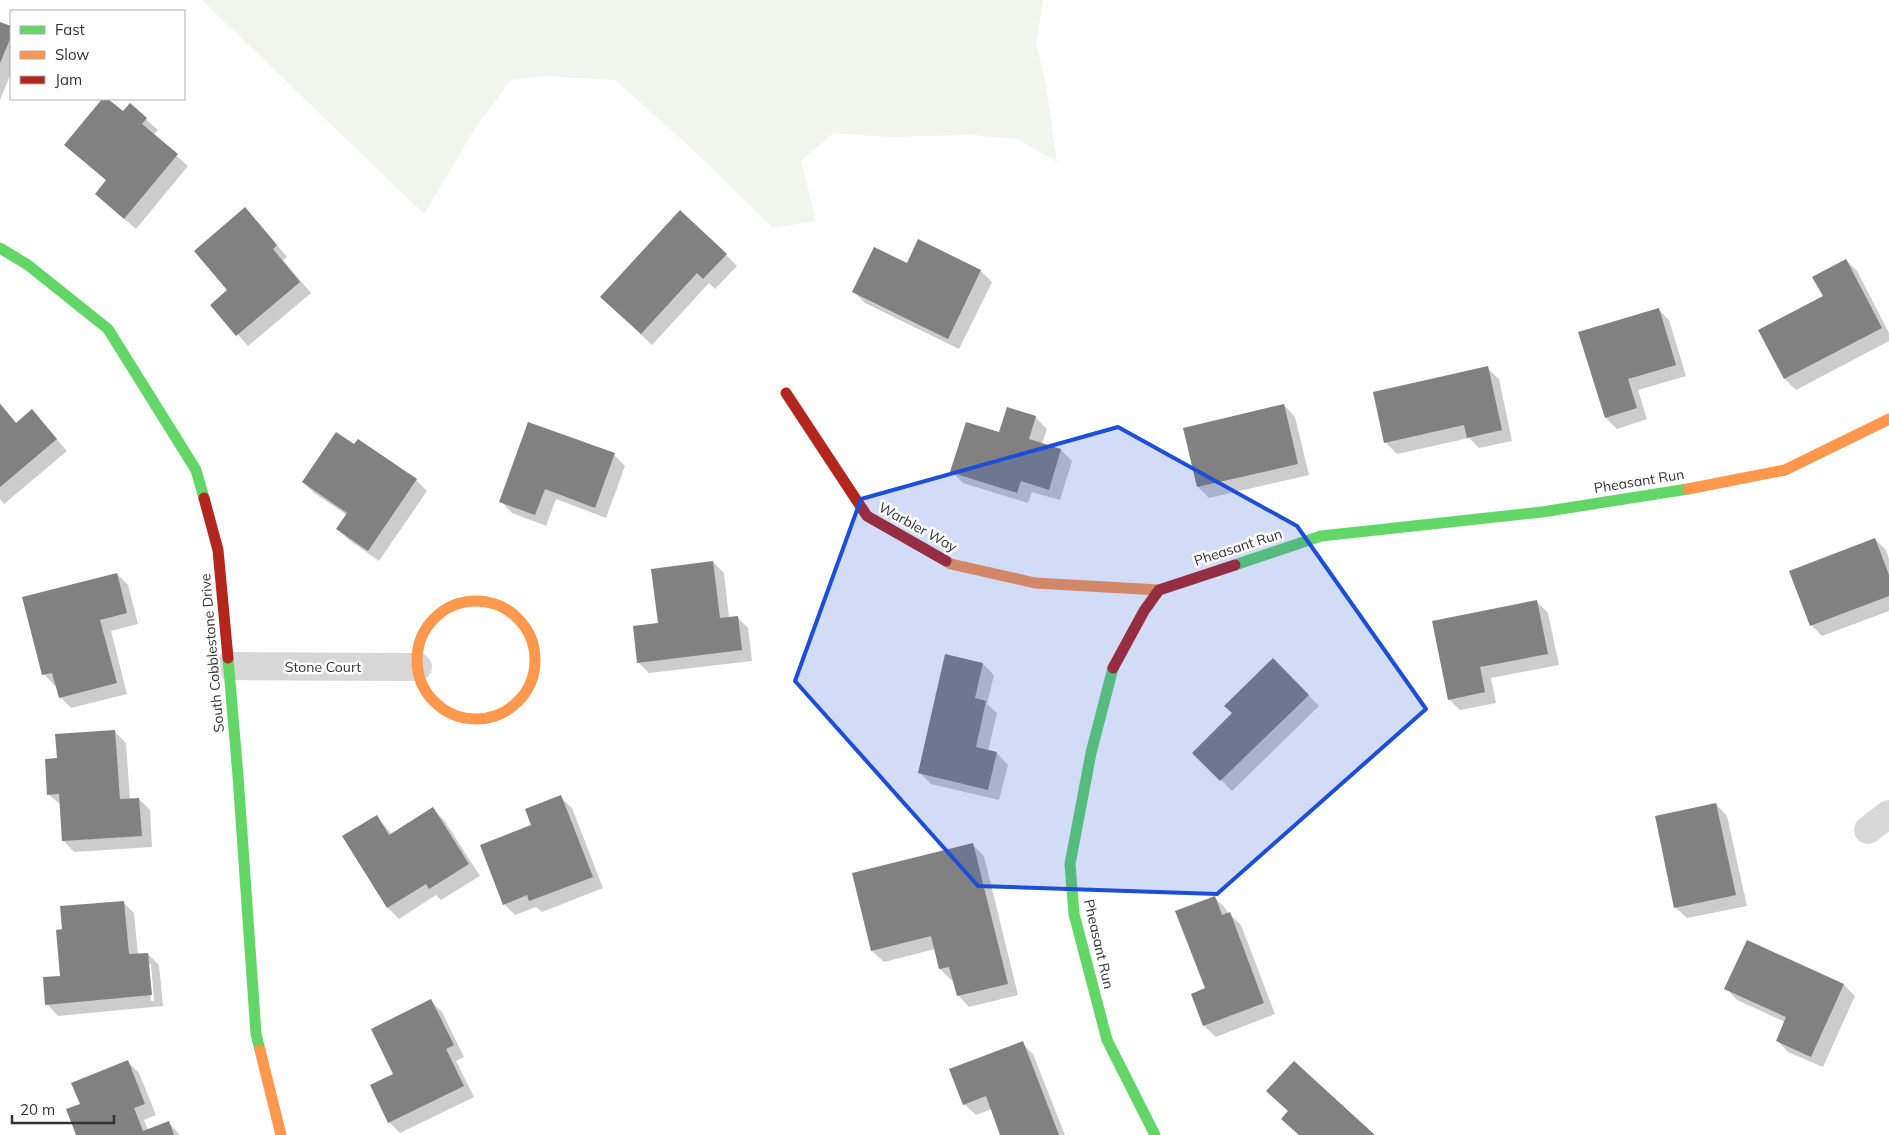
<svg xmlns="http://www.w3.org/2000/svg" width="1889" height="1135" viewBox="0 0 1889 1135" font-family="Mulish,sans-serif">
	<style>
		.green { fill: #f1f5ed }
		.shadow { fill: #0003; fill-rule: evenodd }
		.building { fill: #818181 }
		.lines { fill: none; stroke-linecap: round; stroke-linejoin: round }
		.street { stroke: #d7d7d7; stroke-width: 28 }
		.fast { stroke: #63d668; stroke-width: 11 }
		.slow { stroke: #ff974d; stroke-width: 11 }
		.jam { stroke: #b3261e; stroke-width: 11 }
		.marked { fill: #1d4ed8; fill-opacity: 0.2; stroke: #1d4ed8; stroke-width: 4; stroke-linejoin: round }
		.labels { text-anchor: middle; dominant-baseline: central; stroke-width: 5; stroke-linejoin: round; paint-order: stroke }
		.street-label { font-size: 14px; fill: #333; stroke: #fff }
	</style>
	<rect width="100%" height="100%" fill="#fff"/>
	<path class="green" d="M 202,0 L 1043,0 L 1036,44 L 1046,84 L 1057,162 L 1017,139 L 970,135 L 886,137 L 833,133 L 801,161 L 816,221 L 773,228 L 691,148 L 615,80 L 545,76 L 511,80 L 476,127 L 424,214 Z"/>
	<path class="shadow" d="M 0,23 L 11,28 L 11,73 L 0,100 Z
		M 104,99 L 106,99 L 123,113 L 130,105 L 158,130 L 153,135 L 188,166 L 136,229 L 108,205 L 107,181 L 66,145 Z
		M 256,220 L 287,257 L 283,260 L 311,293 L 248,346 L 211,305 L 229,290 Z
		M 919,241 L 981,271 L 992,282 L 959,349 L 865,303 L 854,292 L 907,265 Z
		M 726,255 L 737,266 L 715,289 L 709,283 L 652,345 L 613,308 Z
		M 1846,260 L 1857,271 L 1889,333 L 1889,341 L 1796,390 L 1785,379 L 1760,331 L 1824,297 Z
		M 1658,309 L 1669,320 L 1686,376 L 1638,390 L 1647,419 L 1617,429 L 1606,418 Z
		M 1487,368 L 1499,379 L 1512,441 L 1479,448 L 1469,438 L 1397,454 L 1386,443 Z
		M 0,403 L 17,424 L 32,411 L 67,451 L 4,504 L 0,499 Z
		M 1284,405 L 1295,417 L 1309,475 L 1209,498 L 1198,487 Z
		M 1035,417 L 1047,429 L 1042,444 L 1061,450 L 1072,461 L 1060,500 L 1032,492 L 1028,503 L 963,483 L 952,472 L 1000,434 Z
		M 355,446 L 416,480 L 427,491 L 379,561 L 349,540 L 338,529 L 347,515 L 314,493 L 303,482 Z
		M 614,455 L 625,466 L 606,518 L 556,499 L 546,526 L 512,513 L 501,501 Z
		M 1875,539 L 1886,550 L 1889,559 L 1889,611 L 1822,636 L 1811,625 Z
		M 713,562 L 724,573 L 729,618 L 737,617 L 748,628 L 752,661 L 649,673 L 638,662 L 659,624 Z
		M 117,574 L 128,585 L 138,624 L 111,631 L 127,694 L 71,708 L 60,697 L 57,685 L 55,686 L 44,674 Z
		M 1537,602 L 1548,613 L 1559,665 L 1491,678 L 1496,703 L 1460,710 L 1449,699 Z
		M 1273,660 L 1319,706 L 1232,791 L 1194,753 L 1234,713 Z
		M 983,664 L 994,675 L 987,704 L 997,713 L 988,751 L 997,753 L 1008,765 L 999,800 L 931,784 L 920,773 Z
		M 115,732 L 126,743 L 130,800 L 139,799 L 150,810 L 152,847 L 74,852 L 63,840 L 61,805 L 48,794 L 58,759 Z
		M 560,797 L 572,808 L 603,888 L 542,912 L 536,907 L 515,915 L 504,904 L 533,826 Z
		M 1716,804 L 1727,816 L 1747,906 L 1687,918 L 1675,907 Z
		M 433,809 L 444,820 L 480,876 L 441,900 L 436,895 L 399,919 L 388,908 L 344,837 L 376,816 L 392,834 Z
		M 973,845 L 984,856 L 1018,995 L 969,1007 L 958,995 L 954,979 L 951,980 L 940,969 L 935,949 L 884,962 L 872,951 Z
		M 1215,898 L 1226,909 L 1228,914 L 1230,914 L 1241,925 L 1275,1014 L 1216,1037 L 1204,1026 L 1193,995 L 1206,989 Z
		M 123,902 L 134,913 L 138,955 L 148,954 L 159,965 L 163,1006 L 58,1016 L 47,1004 L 62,977 L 64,930 ZM 148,964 L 151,964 L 154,1001 L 151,1001 Z
		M 1844,985 L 1855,996 L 1823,1067 L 1788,1052 L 1777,1040 L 1785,1022 L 1737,1000 L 1726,988 Z
		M 431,1001 L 442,1012 L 464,1057 L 456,1061 L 474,1097 L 400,1133 L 389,1122 L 395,1074 Z
		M 1022,1043 L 1033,1054 L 1065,1135 L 1002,1135 L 992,1109 L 976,1115 L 964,1104 Z
		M 128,1062 L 139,1073 L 156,1115 L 144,1120 L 148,1130 L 169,1123 L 180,1135 L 78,1135 L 81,1105 Z"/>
	<path class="building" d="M 0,22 L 11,26 L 11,37 L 0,63 Z
		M 102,99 L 108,99 L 123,111 L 130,103 L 147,118 L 142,124 L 178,154 L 124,219 L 95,194 L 106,180 L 64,145 Z
		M 245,207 L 277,245 L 273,249 L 300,282 L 236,336 L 210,305 L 227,290 L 194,251 Z
		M 680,210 L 727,254 L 703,279 L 697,273 L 641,334 L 600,297 Z
		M 918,239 L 981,270 L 948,339 L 852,292 L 874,247 L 907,263 Z
		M 1846,259 L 1882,328 L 1784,379 L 1758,330 L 1823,296 L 1812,277 Z
		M 1659,308 L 1676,365 L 1628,379 L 1637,408 L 1605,418 L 1578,332 Z
		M 1488,366 L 1502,430 L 1467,438 L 1464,425 L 1384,443 L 1373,392 Z
		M 0,404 L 16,423 L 32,409 L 57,439 L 0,487 Z
		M 1284,404 L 1298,464 L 1197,487 L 1183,428 Z
		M 1007,407 L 1036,416 L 1029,439 L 1061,449 L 1049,490 L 1021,481 L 1017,493 L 950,472 L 966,422 L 999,432 Z
		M 528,422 L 615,453 L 595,508 L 545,489 L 535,515 L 499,502 Z
		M 336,432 L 354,444 L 358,439 L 417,479 L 368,551 L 336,529 L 347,513 L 302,482 Z
		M 1875,538 L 1889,575 L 1889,596 L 1810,626 L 1789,571 Z
		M 713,561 L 720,618 L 738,616 L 742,650 L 637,663 L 633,626 L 658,623 L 651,569 Z
		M 117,573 L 127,613 L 100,620 L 117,683 L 59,698 L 52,673 L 42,675 L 22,597 Z
		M 1537,600 L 1548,654 L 1480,667 L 1485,692 L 1448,700 L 1432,621 Z
		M 945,654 L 983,663 L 975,698 L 986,701 L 976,747 L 997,752 L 988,790 L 918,773 Z
		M 1273,658 L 1309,695 L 1220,781 L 1192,753 L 1232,713 L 1224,706 Z
		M 115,730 L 120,799 L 139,798 L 142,836 L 62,841 L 59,794 L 47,795 L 45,759 L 57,758 L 55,734 Z
		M 561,795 L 593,877 L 529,901 L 527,895 L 503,905 L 480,845 L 531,825 L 525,809 Z
		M 1716,803 L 1736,895 L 1674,908 L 1655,816 Z
		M 433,807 L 469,864 L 429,889 L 426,884 L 387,908 L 342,836 L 377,815 L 389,835 Z
		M 973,843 L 1008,984 L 957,996 L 949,967 L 939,969 L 931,936 L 871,951 L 852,873 Z
		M 1215,896 L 1222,915 L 1230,912 L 1264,1003 L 1203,1026 L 1191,994 L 1205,988 L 1175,911 Z
		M 124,901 L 129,954 L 148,953 L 152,995 L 45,1005 L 43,977 L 60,976 L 56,930 L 62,929 L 60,906 Z
		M 1747,940 L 1844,984 L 1811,1057 L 1776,1041 L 1786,1017 L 1724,989 Z
		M 431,999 L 454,1045 L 446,1049 L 464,1086 L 388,1123 L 370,1085 L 393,1074 L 371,1029 Z
		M 1023,1041 L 1059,1135 L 1000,1135 L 986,1096 L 963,1105 L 949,1069 Z
		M 128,1060 L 145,1104 L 134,1108 L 143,1131 L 169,1121 L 174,1135 L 76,1135 L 66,1109 L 80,1104 L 71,1083 Z
		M 1294,1061 L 1375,1135 L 1299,1135 L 1281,1119 L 1288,1111 L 1266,1091 Z"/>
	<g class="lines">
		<path class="street" d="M 229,666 L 418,667
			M 1868,830 L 1889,814"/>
		<path class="fast" d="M 0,248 L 28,265 L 108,329 L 196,470 L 204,498
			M 1235,565 L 1321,536 L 1542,512 L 1688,489
			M 228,658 L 238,776 L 256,1034 L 260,1050
			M 1113,668 L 1091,753 L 1070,864 L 1074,914 L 1107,1040 L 1155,1135"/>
		<path class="slow" d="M 1688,489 L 1785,470 L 1889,419
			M 946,561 L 951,564 L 1035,583 L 1159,590
			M417 660a59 59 0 1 1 118 0a59 59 0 1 1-118 0Z
			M 260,1050 L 281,1135"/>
		<path class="jam" d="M 786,393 L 867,516 L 946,561
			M 204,498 L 218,550 L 228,658
			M 1113,668 L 1144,611 L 1159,590 L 1235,565"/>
	</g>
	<path class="marked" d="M 1118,427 L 1297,526 L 1426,709 L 1217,894 L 978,886 L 795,681 L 861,499 Z"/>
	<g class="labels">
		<g class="street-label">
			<text transform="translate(1639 481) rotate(-9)">Pheasant Run</text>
			<text transform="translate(918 527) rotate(29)">Warbler Way</text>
			<text transform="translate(1238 547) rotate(-18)">Pheasant Run</text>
			<text transform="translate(212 653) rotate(-95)">South Cobblestone Drive</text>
			<text x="323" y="667">Stone Court</text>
			<text transform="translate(1099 944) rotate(77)">Pheasant Run</text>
		</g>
	</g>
	<rect x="10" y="10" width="175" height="90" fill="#ffffff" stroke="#adadad"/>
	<rect x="20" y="26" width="25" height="8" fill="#63d668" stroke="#adadad"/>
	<text x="55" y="35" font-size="15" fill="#333333">Fast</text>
	<rect x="20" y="51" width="25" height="8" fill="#ff974d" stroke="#adadad"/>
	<text x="55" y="60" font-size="15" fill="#333333">Slow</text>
	<rect x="20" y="76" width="25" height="8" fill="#b3261e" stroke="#adadad"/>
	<text x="55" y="85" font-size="15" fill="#333333">Jam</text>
	<path d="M12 1115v8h102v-8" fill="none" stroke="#333333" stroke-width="2.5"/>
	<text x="20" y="1115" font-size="15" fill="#333333" stroke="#ffffff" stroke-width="4" paint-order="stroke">20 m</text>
</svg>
